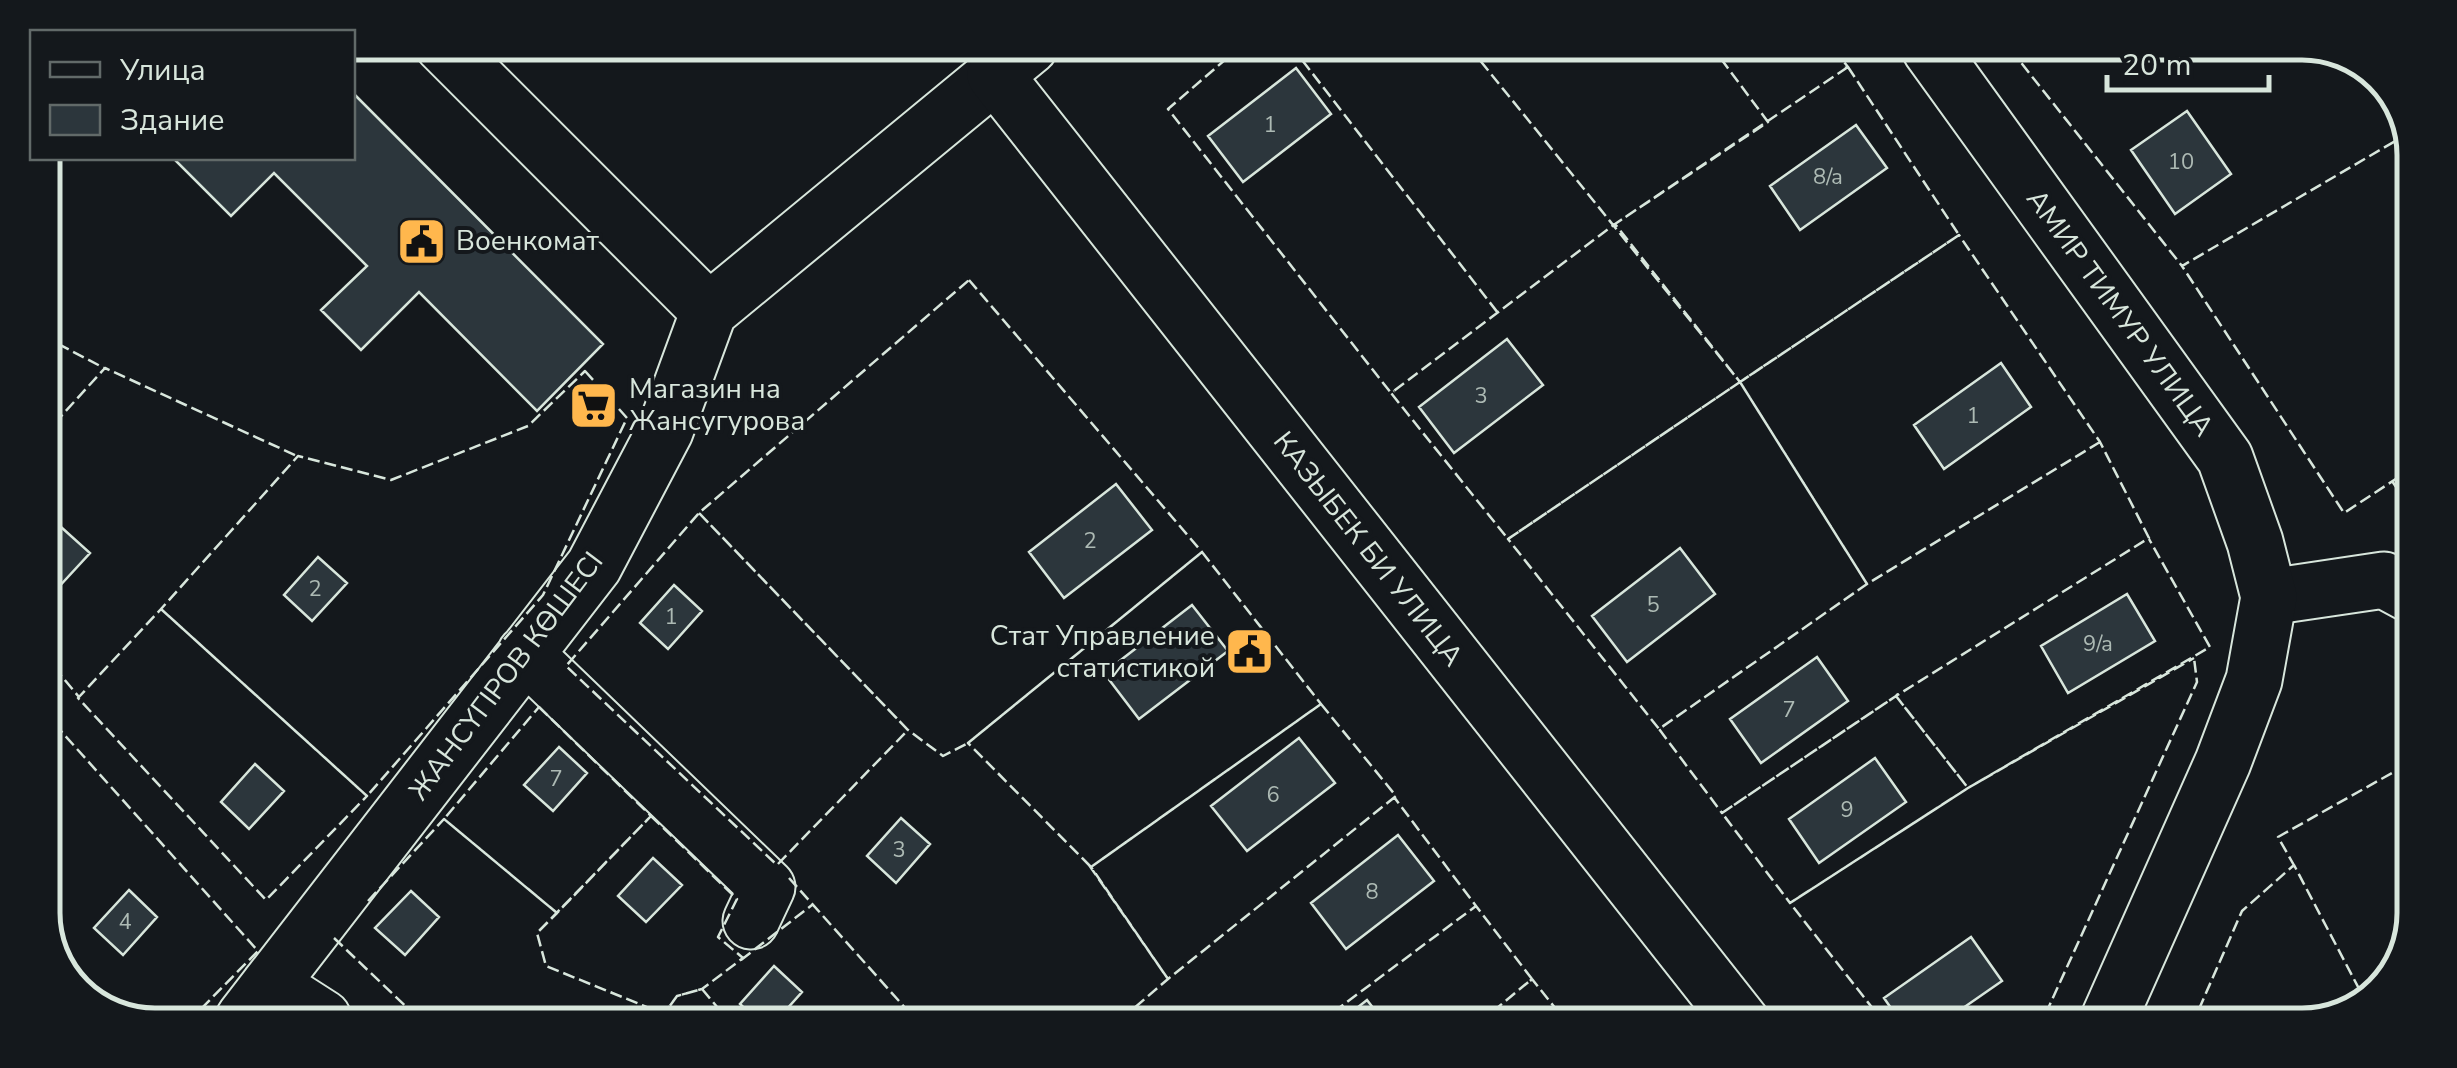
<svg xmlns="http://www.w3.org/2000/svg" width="2457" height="1068" viewBox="0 0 2457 1068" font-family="'Nunito Sans',sans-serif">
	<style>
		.building { fill: #2c363c; stroke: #d8e6dc; stroke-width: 2.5 }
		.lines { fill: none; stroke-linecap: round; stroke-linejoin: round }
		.minor-casing { stroke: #d8e6dc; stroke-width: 59 }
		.major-casing { stroke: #d8e6dc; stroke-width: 59 }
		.minor { stroke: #14181c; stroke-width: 55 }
		.major { stroke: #14181c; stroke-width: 55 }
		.fence { stroke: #d8e6dc; stroke-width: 2.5; stroke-dasharray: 12 5; stroke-linecap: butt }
		.labels { text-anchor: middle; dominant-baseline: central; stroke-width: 8; stroke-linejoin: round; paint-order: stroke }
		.number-label { font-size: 22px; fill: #adbab4 }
		.poi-label { font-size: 28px; fill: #d8e6dc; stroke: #14181c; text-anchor: start }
		.street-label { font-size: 28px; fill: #d8e6dc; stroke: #14181c }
		.rim { fill: none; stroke: #d8e6dc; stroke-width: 5 }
	</style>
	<rect width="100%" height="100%" fill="#14181c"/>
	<path class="building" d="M 1296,68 L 1331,114 L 1243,182 L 1208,136 Z
		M 352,92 L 603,344 L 537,411 L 419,292 L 361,350 L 321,310 L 367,266 L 274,173 L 231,216 L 173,158 L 352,158 Z
		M 2187,111 L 2231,174 L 2175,214 L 2131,150 Z
		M 1856,125 L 1887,168 L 1800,230 L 1770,186 Z
		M 2412,328 L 2412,354 L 2400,336 Z
		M 1507,339 L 1543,385 L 1454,453 L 1419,407 Z
		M 2001,363 L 2031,407 L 1944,469 L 1914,425 Z
		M 1116,484 L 1152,530 L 1064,598 L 1029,552 Z
		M 61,527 L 90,553 L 55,591 L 43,579 L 43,547 Z
		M 1680,548 L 1715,594 L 1627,662 L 1592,616 Z
		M 318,557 L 347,583 L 312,621 L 284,595 Z
		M 674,585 L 702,611 L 668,649 L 640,623 Z
		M 2127,594 L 2155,641 L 2068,693 L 2041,646 Z
		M 1192,605 L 1228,651 L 1139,719 L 1104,673 Z
		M 1817,657 L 1848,701 L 1761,763 L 1730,719 Z
		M 1299,738 L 1335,783 L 1247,851 L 1211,806 Z
		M 559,747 L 587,773 L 553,811 L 524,785 Z
		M 1875,758 L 1906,802 L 1819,863 L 1789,819 Z
		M 255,764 L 284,791 L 249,829 L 221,802 Z
		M 901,818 L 930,844 L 896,883 L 867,856 Z
		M 1398,835 L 1434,881 L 1346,949 L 1311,903 Z
		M 653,858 L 682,885 L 646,922 L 618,896 Z
		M 129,890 L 157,917 L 123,955 L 94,928 Z
		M 411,891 L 439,917 L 405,955 L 375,928 Z
		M 1971,937 L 2002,981 L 1940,1024 L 1902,1024 L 1884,998 Z
		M 774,966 L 802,992 L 777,1020 L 757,1020 L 740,1004 Z
		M 1367,1000 L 1384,1022 L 1339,1022 Z"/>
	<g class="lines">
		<defs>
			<path id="minor" d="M 442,44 L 709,311
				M 2269,597 L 2384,580 L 2410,594
				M 525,654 L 767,887 L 751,921
				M 270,984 L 323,1018
				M 244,1018 L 594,566 L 665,431 L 709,311 L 995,75"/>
			<path id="major" d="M 1030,46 L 995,75 L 1742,1023
				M 1930,49 L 2225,458 L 2255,542 L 2269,597 L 2254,680 L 2223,762 L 2106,1025"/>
		</defs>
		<use href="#minor" class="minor-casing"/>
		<use href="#major" class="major-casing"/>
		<use href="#minor" class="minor"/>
		<use href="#major" class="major"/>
		<path class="fence" d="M 1240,47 L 1168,109 L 1391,393 L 1394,391
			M 1292,47 L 1498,313
			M 1470,48 L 1740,382 L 1508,539 L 1391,393 L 1615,224 L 1768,122 L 1713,48
			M 1834,49 L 1848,67 L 1845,68
			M 2011,50 L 2182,266 L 2186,264
			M 1848,67 L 1959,235 L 1740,382 L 1615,224 Z
			M 2409,133 L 2182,266 L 2344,513 L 2411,469
			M 969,280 L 1202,552 L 968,743 L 943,756 L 908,730 L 699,513 Z
			M 43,336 L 104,368
			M 585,371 L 627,418 L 543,595 L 367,796 L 161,609 L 298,456 L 391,480 L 528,426 Z
			M 1740,382 L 1867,584 L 1659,729 L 1508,539 Z
			M 43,436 L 105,368 L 297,456
			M 2100,442 L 1867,584 L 1740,382 L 1959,235 L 2100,442 L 2149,538 L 1896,696 L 1722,813 L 1659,729 L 1867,584 L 2100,442
			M 2392,481 L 2411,509
			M 699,513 L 908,730 L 777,865 L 566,666 Z
			M 1202,552 L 1321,704 L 1091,867 L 968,743 Z
			M 161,609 L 367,796 L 266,900 L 78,698 Z
			M 43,654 L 79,697
			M 1898,694 L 1896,696 L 1968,788 L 2194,658
			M 1896,696 L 1968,788 L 1790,903 L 1722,813 Z
			M 1321,704 L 1396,796 L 1168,979 L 1091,867 Z
			M 539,707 L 651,816 L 557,913 L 444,819 Z
			M 43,711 L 258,951 L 193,1017
			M 651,816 L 737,899 L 718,937 L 743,958 L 702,989 L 677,996 L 664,1014 L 546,966 L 537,933 Z
			M 1089,865 L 1168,979 L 1119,1021
			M 2295,867 L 2278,837 L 2408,764
			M 789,878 L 916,1020
			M 368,901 L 444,819 L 557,913 L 537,933 L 546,966 L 664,1014 L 660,1019 L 677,996 L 702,989 L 728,1020
			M 1472,909 L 1476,906 L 1532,979 L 1480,1022
			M 334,938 L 418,1018
			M 741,960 L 812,905
			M 1530,981 L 1532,979 L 1567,1023
			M 1320,1022 L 1476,906 L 1394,797
			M 1885,1024 L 1790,903 L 1968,788 L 2210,647 L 2149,539
			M 2032,1024 L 2046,1013 L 2197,682 L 2194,658
			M 2192,1025 L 2242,911 L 2294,865 L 2367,1004"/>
	</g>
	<defs>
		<symbol id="civic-square" viewBox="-11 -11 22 22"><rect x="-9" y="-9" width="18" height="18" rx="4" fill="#ffb74d" stroke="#14181c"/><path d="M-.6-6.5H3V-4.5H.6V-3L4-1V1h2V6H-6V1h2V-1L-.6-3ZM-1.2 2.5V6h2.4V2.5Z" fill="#111"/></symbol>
		<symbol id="supermarket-square" viewBox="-11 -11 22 22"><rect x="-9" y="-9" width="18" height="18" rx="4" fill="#ffb74d" stroke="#14181c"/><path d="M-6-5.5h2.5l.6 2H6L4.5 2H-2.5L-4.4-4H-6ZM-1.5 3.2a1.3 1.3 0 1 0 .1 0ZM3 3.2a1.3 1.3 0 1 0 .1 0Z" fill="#111"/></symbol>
	</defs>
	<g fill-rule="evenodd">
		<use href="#civic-square" x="394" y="214" width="55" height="55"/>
		<use href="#supermarket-square" x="566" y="378" width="55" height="55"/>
		<use href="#civic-square" x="1222" y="624" width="55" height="55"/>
	</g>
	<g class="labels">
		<g class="number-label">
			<text x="1270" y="125">1</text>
			<text x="2181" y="162">10</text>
			<text x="1828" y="177">8/а</text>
			<text x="1481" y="396">3</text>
			<text x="1973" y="416">1</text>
			<text x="1090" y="541">2</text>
			<text x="315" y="589">2</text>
			<text x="1653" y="605">5</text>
			<text x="671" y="617">1</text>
			<text x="2098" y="644">9/а</text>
			<text x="1789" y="710">7</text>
			<text x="556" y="779">7</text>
			<text x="1273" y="795">6</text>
			<text x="1847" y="810">9</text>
			<text x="899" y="850">3</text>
			<text x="1372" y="892">8</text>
			<text x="125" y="922">4</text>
		</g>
		<g class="poi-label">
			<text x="456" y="241">Военкомат</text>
			<text x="629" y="389">Магазин на<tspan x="629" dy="32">Жансугурова</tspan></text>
			<text x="1215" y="636" text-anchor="end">Стат Управление<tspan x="1215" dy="32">статистикой</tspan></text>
		</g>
		<g class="street-label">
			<text transform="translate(2120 313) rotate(54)">АМИР ТИМУР УЛИЦА</text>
			<text transform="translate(1368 549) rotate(52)">КАЗЫБЕК БИ УЛИЦА</text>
			<text transform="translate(506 676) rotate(-53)">ЖАНСҮГІРОВ КӨШЕСІ</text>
		</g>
	</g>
	<path d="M0 0H2457V1068H0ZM155 60H2302A95 95 0 0 1 2397 155V913A95 95 0 0 1 2302 1008H155A95 95 0 0 1 60 913V155A95 95 0 0 1 155 60Z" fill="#14181c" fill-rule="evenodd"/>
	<path class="rim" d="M155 60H2302A95 95 0 0 1 2397 155V913A95 95 0 0 1 2302 1008H155A95 95 0 0 1 60 913V155A95 95 0 0 1 155 60Z"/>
	<rect x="30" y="30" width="325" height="130" fill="#14181c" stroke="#626a69" stroke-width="2.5"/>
	<rect x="50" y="62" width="50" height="15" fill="#14181c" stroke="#626a69" stroke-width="2.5"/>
	<text x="120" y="80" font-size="30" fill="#d8e6dc">Улица</text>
	<rect x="50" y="105" width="50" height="30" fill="#2c363c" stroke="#626a69" stroke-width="2.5"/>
	<text x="120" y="130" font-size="30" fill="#d8e6dc">Здание</text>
	<path d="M2107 75v15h162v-15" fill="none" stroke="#d8e6dc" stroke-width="5"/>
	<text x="2122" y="75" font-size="30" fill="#d8e6dc" stroke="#14181c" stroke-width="8" paint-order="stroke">20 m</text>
</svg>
